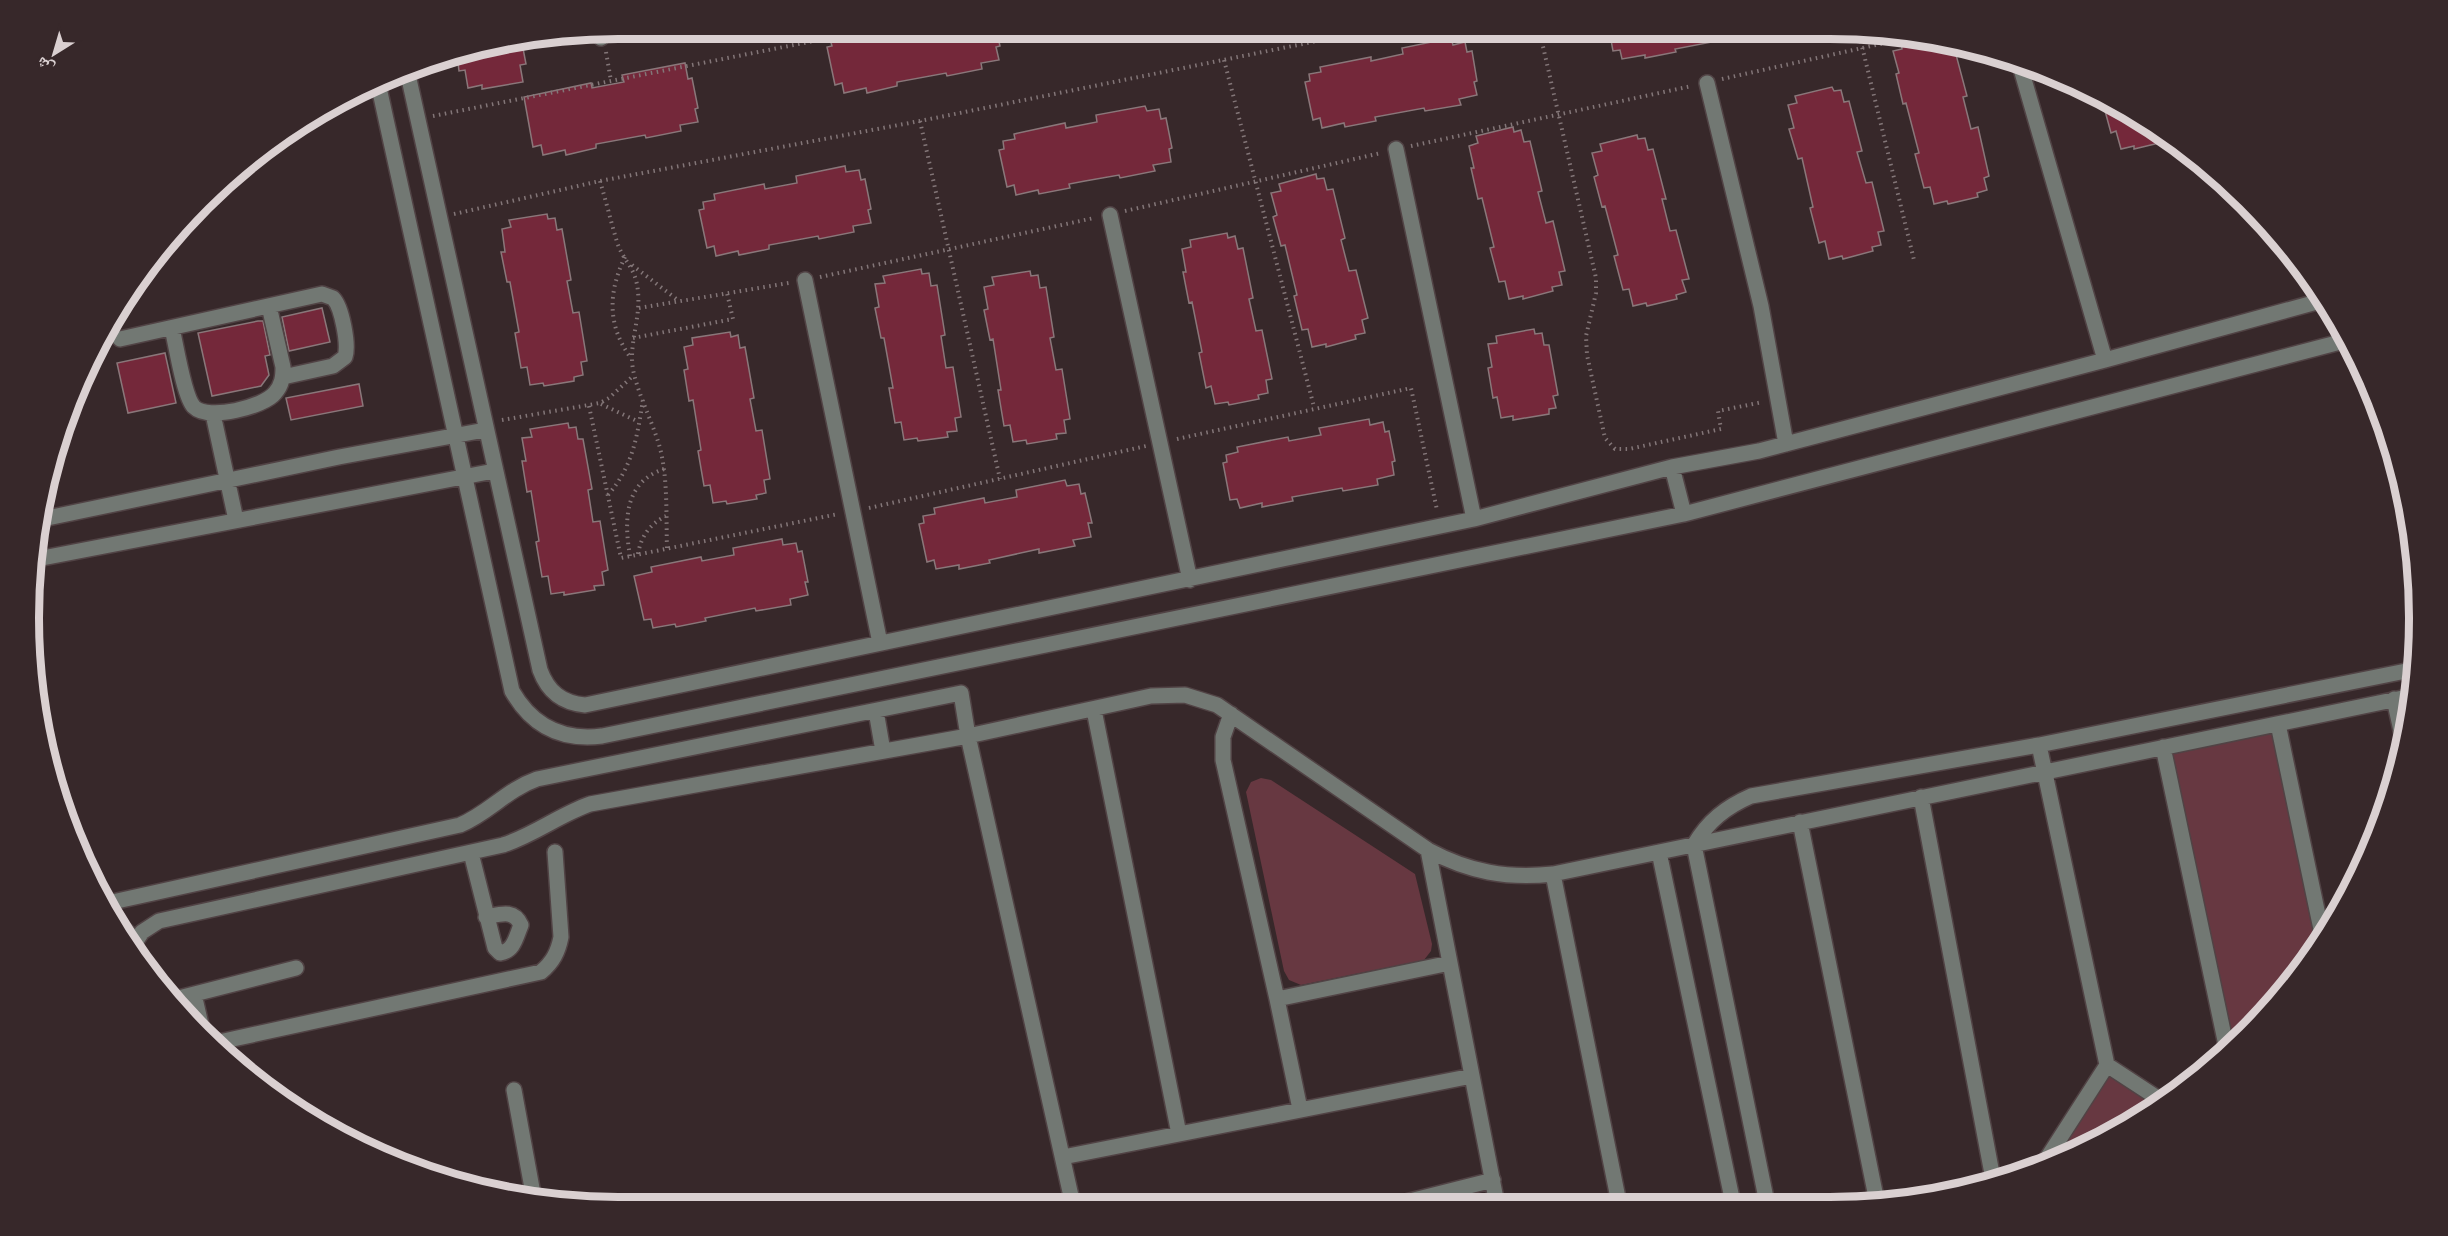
<svg xmlns="http://www.w3.org/2000/svg" width="2448" height="1236" viewBox="0 0 2448 1236" font-family="Figtree,'Noto Naskh Arabic',sans-serif">
	<style>
		.green { fill: #673841 }
		.building { fill: #74283a; stroke: #8a777a; stroke-width: 1.5 }
		.lines { fill: none; stroke-linecap: round; stroke-linejoin: round }
		.minor-casing { stroke: #514345; stroke-width: 18 }
		.path { stroke: #837678; stroke-width: 4; stroke-dasharray: 1.5 4.5; stroke-linecap: butt }
		.minor { stroke: #727873; stroke-width: 15 }
		.rim { fill: none; stroke: #dad0d1; stroke-width: 8 }
	</style>
	<rect width="100%" height="100%" fill="#37282a"/>
	<path class="green" d="M 2278,724 L 2322,934 L 2273,1006 L 2227,1050 L 2163,747 Z
		M 1261,778 L 1271,780 L 1415,874 L 1432,944 L 1431,951 L 1424,960 L 1301,985 L 1289,980 L 1284,971 L 1246,792 L 1251,782 Z
		M 2107,1065 L 2162,1101 L 2055,1163 L 2042,1166 Z"/>
	<path class="building" d="M 856,29 L 996,29 L 1000,46 L 996,47 L 999,60 L 981,63 L 982,69 L 947,76 L 946,73 L 897,82 L 897,86 L 867,93 L 866,88 L 844,93 L 842,83 L 835,85 L 827,47 L 832,46 L 830,39 L 843,37 L 842,32 Z
		M 1609,29 L 1732,30 L 1733,38 L 1675,49 L 1676,52 L 1645,58 L 1645,55 L 1622,59 L 1620,50 L 1613,51 Z
		M 521,38 L 526,64 L 520,65 L 523,82 L 482,89 L 482,85 L 468,88 L 465,70 L 459,71 L 457,55 L 465,53 L 464,50 L 503,40 Z
		M 1451,38 L 1453,45 L 1465,42 L 1467,52 L 1472,51 L 1477,81 L 1474,82 L 1477,95 L 1459,99 L 1461,105 L 1425,111 L 1424,108 L 1375,117 L 1376,121 L 1345,127 L 1344,123 L 1322,128 L 1320,118 L 1313,120 L 1305,82 L 1310,81 L 1309,74 L 1321,72 L 1320,67 L 1371,57 L 1371,61 L 1403,54 L 1402,48 Z
		M 1916,38 L 1948,43 L 1949,48 L 1954,47 L 1967,96 L 1963,97 L 1971,129 L 1978,127 L 1989,176 L 1984,178 L 1987,190 L 1977,193 L 1978,197 L 1948,204 L 1947,201 L 1934,204 L 1930,187 L 1924,188 L 1915,154 L 1919,153 L 1906,103 L 1903,104 L 1896,74 L 1899,73 L 1893,51 L 1902,49 L 1901,41 Z
		M 685,63 L 688,79 L 692,78 L 698,108 L 695,109 L 698,122 L 680,125 L 681,131 L 646,138 L 645,135 L 596,144 L 596,148 L 566,155 L 565,150 L 543,155 L 541,145 L 533,147 L 524,97 L 591,83 L 592,88 L 624,82 L 622,75 Z
		M 1832,87 L 1834,91 L 1841,90 L 1844,102 L 1849,101 L 1862,151 L 1857,152 L 1866,183 L 1872,182 L 1884,231 L 1878,232 L 1881,245 L 1872,247 L 1873,251 L 1843,259 L 1842,256 L 1829,259 L 1825,241 L 1819,243 L 1810,208 L 1813,207 L 1802,158 L 1798,159 L 1789,129 L 1794,128 L 1788,105 L 1797,103 L 1795,96 Z
		M 2101,96 L 2139,119 L 2172,140 L 2134,149 L 2134,146 L 2121,149 L 2116,131 L 2111,133 Z
		M 1145,106 L 1147,111 L 1159,109 L 1161,119 L 1166,118 L 1172,148 L 1169,149 L 1171,162 L 1153,165 L 1155,171 L 1120,178 L 1119,175 L 1085,181 L 1069,184 L 1070,188 L 1039,194 L 1038,190 L 1016,195 L 1014,185 L 1007,187 L 999,150 L 1004,149 L 1003,141 L 1015,139 L 1014,134 L 1065,123 L 1066,128 L 1097,122 L 1096,115 Z
		M 1513,127 L 1514,132 L 1521,130 L 1524,142 L 1530,141 L 1542,191 L 1538,192 L 1546,223 L 1553,221 L 1565,271 L 1559,272 L 1562,285 L 1552,287 L 1553,291 L 1523,299 L 1523,296 L 1509,299 L 1505,281 L 1499,282 L 1490,248 L 1494,247 L 1482,198 L 1478,199 L 1471,168 L 1474,168 L 1469,146 L 1478,143 L 1476,136 Z
		M 1637,135 L 1638,139 L 1645,138 L 1648,150 L 1653,149 L 1666,199 L 1662,199 L 1670,231 L 1676,230 L 1689,279 L 1682,280 L 1686,292 L 1676,295 L 1677,299 L 1647,306 L 1646,303 L 1633,306 L 1629,289 L 1623,290 L 1614,256 L 1618,255 L 1605,206 L 1602,207 L 1594,177 L 1598,175 L 1592,153 L 1602,151 L 1600,144 Z
		M 845,166 L 846,172 L 859,170 L 861,180 L 865,179 L 871,209 L 868,210 L 871,223 L 853,226 L 854,232 L 819,239 L 818,236 L 769,245 L 769,249 L 739,255 L 738,251 L 716,256 L 714,246 L 707,248 L 699,210 L 704,209 L 703,202 L 715,200 L 714,194 L 764,184 L 765,189 L 797,183 L 796,176 Z
		M 1316,174 L 1317,179 L 1324,178 L 1327,190 L 1333,189 L 1345,238 L 1341,240 L 1349,271 L 1356,270 L 1368,318 L 1362,320 L 1365,333 L 1355,335 L 1356,339 L 1326,347 L 1326,344 L 1312,347 L 1308,329 L 1302,330 L 1294,296 L 1297,295 L 1285,245 L 1281,246 L 1273,217 L 1277,215 L 1271,193 L 1281,191 L 1279,184 Z
		M 547,214 L 548,219 L 555,218 L 557,230 L 562,229 L 571,280 L 567,281 L 573,313 L 579,312 L 587,361 L 581,362 L 583,375 L 574,377 L 574,381 L 544,386 L 543,383 L 530,385 L 527,367 L 521,368 L 515,333 L 519,332 L 510,282 L 507,282 L 501,252 L 505,252 L 502,229 L 511,227 L 509,220 Z
		M 1227,233 L 1228,238 L 1235,236 L 1238,249 L 1243,248 L 1253,298 L 1249,299 L 1256,331 L 1262,330 L 1272,379 L 1266,380 L 1268,393 L 1258,395 L 1259,399 L 1229,405 L 1228,402 L 1215,404 L 1211,386 L 1206,388 L 1199,353 L 1202,352 L 1192,302 L 1189,303 L 1183,272 L 1186,272 L 1182,249 L 1191,247 L 1190,240 Z
		M 921,269 L 922,274 L 929,273 L 931,286 L 937,285 L 945,335 L 941,336 L 946,368 L 953,367 L 961,417 L 955,418 L 957,431 L 947,432 L 948,437 L 918,441 L 917,438 L 904,440 L 901,422 L 895,423 L 889,388 L 893,388 L 884,338 L 881,338 L 875,308 L 879,307 L 875,284 L 885,283 L 883,276 Z
		M 1030,271 L 1031,276 L 1038,275 L 1040,288 L 1046,287 L 1054,337 L 1050,338 L 1056,370 L 1062,369 L 1070,419 L 1064,420 L 1066,433 L 1056,434 L 1057,439 L 1027,444 L 1026,440 L 1013,442 L 1010,425 L 1004,426 L 998,390 L 1001,390 L 993,339 L 990,340 L 984,310 L 988,309 L 984,287 L 994,285 L 992,277 Z
		M 322,308 L 330,342 L 289,351 L 282,317 Z
		M 258,321 L 263,321 L 270,355 L 265,356 L 269,375 L 261,386 L 212,396 L 198,333 Z
		M 1534,329 L 1535,334 L 1542,333 L 1544,345 L 1549,345 L 1558,395 L 1553,396 L 1556,408 L 1549,409 L 1549,414 L 1513,420 L 1513,416 L 1501,418 L 1497,397 L 1493,398 L 1488,368 L 1492,367 L 1488,344 L 1497,343 L 1496,336 Z
		M 730,332 L 731,337 L 738,335 L 740,348 L 745,347 L 754,398 L 750,399 L 756,431 L 762,430 L 770,479 L 764,480 L 766,493 L 756,495 L 757,499 L 727,504 L 726,501 L 713,503 L 710,485 L 704,486 L 698,451 L 701,450 L 693,400 L 689,401 L 684,370 L 688,369 L 684,347 L 693,345 L 692,338 Z
		M 165,353 L 176,403 L 128,413 L 117,363 Z
		M 359,384 L 363,406 L 291,420 L 286,398 Z
		M 1369,419 L 1370,425 L 1383,422 L 1385,432 L 1389,431 L 1395,461 L 1392,462 L 1394,475 L 1377,479 L 1378,485 L 1343,491 L 1342,488 L 1292,497 L 1293,501 L 1262,507 L 1262,503 L 1240,508 L 1237,499 L 1230,500 L 1223,463 L 1227,462 L 1226,455 L 1238,452 L 1237,447 L 1288,437 L 1289,441 L 1321,435 L 1319,428 Z
		M 568,423 L 569,428 L 576,427 L 578,439 L 583,439 L 592,489 L 588,490 L 593,522 L 600,521 L 608,570 L 602,572 L 604,585 L 594,586 L 595,590 L 564,595 L 564,592 L 551,594 L 548,576 L 542,577 L 536,542 L 539,541 L 531,491 L 527,492 L 522,461 L 526,461 L 522,438 L 532,437 L 530,429 Z
		M 1065,480 L 1067,486 L 1079,484 L 1081,494 L 1085,493 L 1092,523 L 1088,523 L 1091,537 L 1073,540 L 1075,546 L 1039,553 L 1039,549 L 989,560 L 990,563 L 959,569 L 959,565 L 936,569 L 934,560 L 927,562 L 919,524 L 924,523 L 923,516 L 935,514 L 934,508 L 984,498 L 985,503 L 1017,497 L 1016,490 Z
		M 782,539 L 783,545 L 796,543 L 798,552 L 802,551 L 808,582 L 805,582 L 808,595 L 790,599 L 791,605 L 756,611 L 755,608 L 705,618 L 706,621 L 676,627 L 675,624 L 653,628 L 651,619 L 644,620 L 634,576 L 652,572 L 651,567 L 701,557 L 702,561 L 734,555 L 733,548 Z"/>
	<g class="lines">
		<defs>
			<path id="minor" d="M 599,30 L 601,38
				M 2019,62 L 2105,360
				M 407,70 L 540,670 C 548,692 562,703 585,705 L 1474,519 L 1672,467 L 1759,451 L 2105,360 L 2324,300
				M 378,83 L 512,691 C 532,726 562,741 602,736 L 1684,514 L 2348,340
				M 1707,83 L 1761,306 L 1786,444
				M 1396,149 L 1474,519
				M 1110,215 L 1190,580
				M 805,280 L 880,643
				M 172,328 C 176,345 184,397 194,407 C 208,421 264,407 275,393 C 282,385 283,377 283,367 L 269,306
				M 120,339 L 322,294 L 333,298 C 342,307 349,345 345,357 L 333,366 L 283,377
				M 213,414 L 236,520
				M 1672,467 L 1684,514
				M 38,520 L 339,457 L 485,430
				M 32,560 L 494,471
				M 2394,699 L 2404,744
				M 1094,710 L 1179,1134
				M 876,711 L 883,751
				M 1231,714 L 1223,737 L 1223,760 L 1277,999 L 1300,1109
				M 2278,724 L 2322,934
				M 2039,745 L 2107,1065 L 2042,1166
				M 2163,747 L 2227,1050
				M 1921,797 L 1993,1179
				M 1800,822 L 1877,1202
				M 1428,850 L 1497,1204
				M 1659,852 L 1733,1203
				M 471,853 L 495,948 L 500,953 C 514,951 516,937 521,925 C 514,909 501,914 486,917
				M 1553,874 L 1619,1203
				M 107,907 L 117,901 L 460,825 C 489,813 506,790 537,779 L 961,693 L 968,736 L 1073,1205
				M 117,923 L 135,939
				M 132,947 L 142,932 L 159,921 L 503,845 C 534,835 559,815 590,804 L 968,736 L 1151,696 L 1185,695 L 1217,705 L 1428,850 C 1469,872 1507,879 1553,874 L 2412,696
				M 194,994 L 202,1029 L 206,1037 L 219,1042 L 541,972 C 553,962 558,952 561,937 L 555,852
				M 1277,999 L 1450,963
				M 171,1000 L 296,968
				M 2107,1065 L 2162,1101
				M 514,1090 L 534,1199
				M 1063,1157 L 1472,1076
				M 1767,1203 L 1694,845 C 1708,821 1726,807 1751,796 L 2039,745 L 2416,669
				M 1398,1204 L 1493,1180"/>
		</defs>
		<use href="#minor" class="minor-casing"/>
		<path class="path" d="M 1539,29 L 1596,278 L 1596,293 L 1586,336 L 1587,355 L 1605,438 L 1615,449 L 1629,449 L 1721,429 L 1718,411 L 1763,402
			M 1858,30 L 1914,260
			M 606,52 L 611,81
			M 1224,60 L 1314,407
			M 1722,79 L 1912,37
			M 433,116 L 875,29
			M 920,121 L 1000,479
			M 1411,146 L 1692,86
			M 600,181 C 606,201 611,222 617,242 C 624,263 636,267 638,292 C 641,320 627,347 634,374 C 640,399 653,423 660,448 C 668,480 666,515 667,549
			M 1125,211 L 1381,153
			M 454,214 L 600,181 L 920,121 L 1377,29
			M 625,257 C 608,292 607,326 631,358
			M 632,265 L 679,301
			M 820,277 L 1094,218
			M 639,308 L 789,283
			M 633,338 L 733,319 L 727,293
			M 601,404 L 639,422
			M 589,406 L 621,558 L 838,514
			M 502,420 L 600,403 L 609,398 L 634,375
			M 1177,439 L 1411,388 L 1437,510
			M 608,495 C 633,466 637,437 643,400
			M 869,508 L 1146,446
			M 638,554 C 641,536 650,524 666,516
			M 630,556 C 624,521 624,482 664,469"/>
		<use href="#minor" class="minor"/>
	</g>
	<path d="M0 0H2448V1236H0ZM618 39H1830A579 579 0 0 1 2409 618V618A579 579 0 0 1 1830 1197H618A579 579 0 0 1 39 618V618A579 579 0 0 1 618 39Z" fill="#37282a" fill-rule="evenodd"/>
	<path class="rim" d="M618 39H1830A579 579 0 0 1 2409 618V618A579 579 0 0 1 1830 1197H618A579 579 0 0 1 39 618V618A579 579 0 0 1 618 39Z"/>
	<g transform="translate(54 54) rotate(217)" stroke="#37282a" stroke-width="4.5" paint-order="stroke">
	<path d="M0-4.5L10 22L0 15L-10 22Z" fill="#dad0d1"/>
	<text y="-9" font-size="16" font-weight="bold" text-anchor="middle" fill="#dad0d1">ش</text>
	</g>
</svg>
